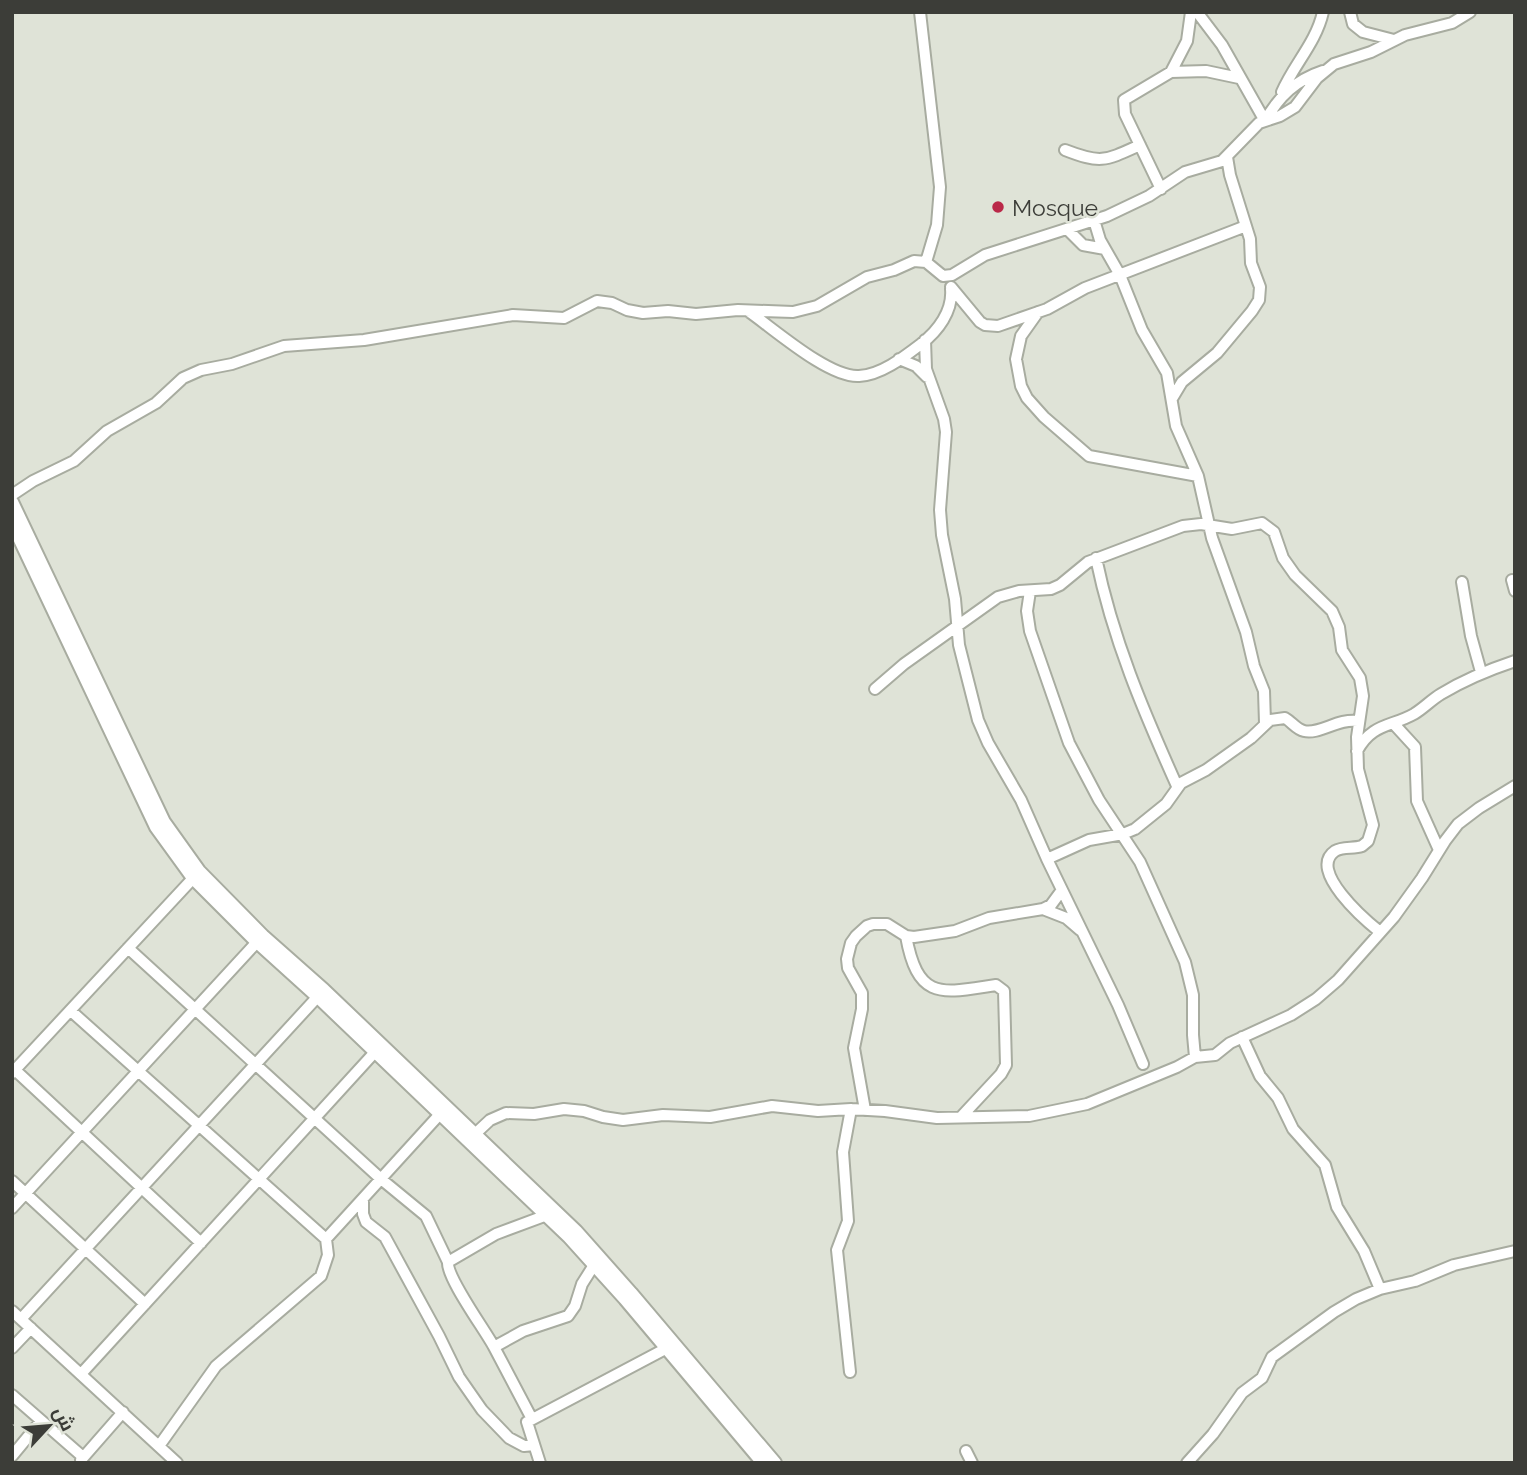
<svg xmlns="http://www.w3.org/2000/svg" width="1527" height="1475" viewBox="0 0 1527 1475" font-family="Raleway,Cairo,sans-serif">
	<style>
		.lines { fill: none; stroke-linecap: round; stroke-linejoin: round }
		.minor-casing { stroke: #a8aca0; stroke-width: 14 }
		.tertiary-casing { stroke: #a8aca0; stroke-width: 16 }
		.minor { stroke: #fff; stroke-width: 10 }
		.tertiary { stroke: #fff; stroke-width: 12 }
		.poi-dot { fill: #ba2848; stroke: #dfe3d7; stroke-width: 2.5 }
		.labels { text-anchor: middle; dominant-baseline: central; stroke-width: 5; stroke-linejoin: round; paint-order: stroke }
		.poi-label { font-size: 23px; fill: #3c3d38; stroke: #dfe3d7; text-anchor: start }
	</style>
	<rect width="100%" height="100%" fill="#dfe3d7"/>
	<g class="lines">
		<defs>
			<path id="minor" d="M 920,12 L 940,187 L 937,225 L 926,262
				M 1197,12 L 1222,45 L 1265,121 C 1279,96 1296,80 1323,71
				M 1350,12 L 1353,24 L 1363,32 L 1394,40
				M 1171,72 L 1187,41 L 1191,12
				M 1282,92 C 1294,64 1316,43 1323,12
				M 1065,150 C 1101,164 1105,161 1140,145
				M 1161,189 L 1125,114 L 1124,100 L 1171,72 L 1206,71 L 1239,78
				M 1094,220 L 1100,240 L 1120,275 L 1142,330 L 1167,373 L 1176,426 L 1198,476 L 1212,538 L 1246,632 L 1254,666 L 1264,691 L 1265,723
				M 1067,229 L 1083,245 L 1105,249
				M 951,287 L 980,322 L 985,325 L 998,326 L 1047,309 L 1085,288 L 1246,226
				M 748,311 C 774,329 829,378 859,376 C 881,375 904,357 921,344 C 938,331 953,311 951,289
				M 1038,312 L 1021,336 L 1016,359 L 1021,386 L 1027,398 L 1044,417 L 1089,456 L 1198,476
				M 925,340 L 926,369 L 944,419 L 946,432 L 940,510 L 942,535 L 955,599 L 959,645 L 978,720 L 988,743 L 1021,800 L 1047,859 L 1118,1005 L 1143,1064
				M 899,359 L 916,366 L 927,377
				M 1173,397 L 1182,382 L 1217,353 L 1252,311 L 1259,300 L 1260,287 L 1251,263 L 1250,239 L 1230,175 L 1227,157
				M 12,495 L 33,481 L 74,461 L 107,431 L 156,403 L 183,378 L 201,370 L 232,364 L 284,346 L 364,340 L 513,315 L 564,318 L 597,301 L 612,303 L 627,310 L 643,313 L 668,311 L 696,314 L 738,310 L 793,312 L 817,306 L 867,277 L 894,270 L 914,261 L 926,262 L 943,276 L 952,275 L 985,255 L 1107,216 L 1149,196 L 1185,172 L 1222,161 L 1259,123 L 1280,116 L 1295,107 L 1317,78 L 1334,64 L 1371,52 L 1405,35 L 1452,23 L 1470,12
				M 1096,558 C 1113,640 1143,710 1177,786
				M 1512,580 L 1515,591
				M 1462,582 L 1471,636 L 1481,672
				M 1030,591 L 1027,611 L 1030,631 L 1069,743 L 1099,800 L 1140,862 L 1185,962 L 1193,995 L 1193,1035 L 1195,1057
				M 875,689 L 904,664 L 998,597 L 1019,591 L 1051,589 L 1060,585 L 1088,562 L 1183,526 L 1201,524 L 1232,529 L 1262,523 L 1274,532 L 1283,558 L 1295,575 L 1332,611 L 1339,627 L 1342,650 L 1360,678 L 1363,696 L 1357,737 L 1358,769 L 1373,825 L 1368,841 L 1362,846 C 1353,849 1343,846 1335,851 C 1307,870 1365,920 1380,932
				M 1393,723 L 1415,747 L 1417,801 L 1439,850
				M 1357,751 C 1372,723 1391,727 1414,714 C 1424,708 1431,700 1441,694 C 1464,680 1488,670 1515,661
				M 1047,859 L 1089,840 L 1123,834 L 1135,829 L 1166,804 L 1181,783 L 1206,770 L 1251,738 L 1270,720 L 1285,718 C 1292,722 1296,729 1304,731 C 1319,735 1338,718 1358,721
				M 1043,909 L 1066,918 L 1080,930
				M 906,936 C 918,1002 942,993 996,985 L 1004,991 L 1006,1065 L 1001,1074 L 961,1117
				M 128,948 L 381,1179 L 426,1216 L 448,1262
				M 71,1011 L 326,1239 L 328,1255 L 321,1276 L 216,1366 L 159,1446
				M 1242,1037 L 1260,1076 L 1278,1098 L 1293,1129 L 1325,1165 L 1337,1207 L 1364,1251 L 1380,1289
				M 15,1070 L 201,1243
				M 12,1073 L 197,874
				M 865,1110 L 854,1048 L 862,1009 L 862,993 L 848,968 L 847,959 L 851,943 L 856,936 L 867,926 L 873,924 L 887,924 L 906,936 L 914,937 L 955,931 L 989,918 L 1043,909 L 1051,905 L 1062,890
				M 475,1134 L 490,1120 L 506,1113 L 534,1114 L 564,1109 L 584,1111 L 603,1117 L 623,1120 L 663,1115 L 710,1117 L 772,1106 L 818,1111 L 851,1109 L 885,1111 L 937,1118 L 1029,1116 L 1087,1104 L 1177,1067 L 1195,1057 L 1215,1055 L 1230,1043 L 1291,1015 L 1316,999 L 1338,980 L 1394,917 L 1422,878 L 1445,841 L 1458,824 L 1479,808 L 1515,786
				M 12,1181 L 145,1304
				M 363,1199 L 363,1214 L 366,1222 L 385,1237 L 439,1336 L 459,1377 L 482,1410 L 509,1438 L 524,1446 L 534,1445
				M 12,1208 L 257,942
				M 326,1239 L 440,1114
				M 12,1311 L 177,1463
				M 21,1319 L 322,992
				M 494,1347 C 485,1330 446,1277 448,1262 L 496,1234 L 547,1215
				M 12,1348 L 31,1328
				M 850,1372 L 837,1250 L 848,1221 L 843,1152 L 851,1109
				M 81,1374 L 375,1052
				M 12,1395 L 83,1457
				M 532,1419 L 494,1347 L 523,1331 L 568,1316 L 575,1306 L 582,1284 L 594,1265
				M 966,1451 L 972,1463
				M 12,1456 L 41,1421
				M 81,1460 L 123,1412
				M 540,1463 L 527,1422 L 667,1348
				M 1187,1463 L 1213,1434 L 1242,1393 L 1262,1378 L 1272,1357 L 1334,1312 L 1356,1299 L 1380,1289 L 1415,1281 L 1454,1265 L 1515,1251"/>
			<path id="tertiary" d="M 12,502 L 164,822 L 199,871 L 263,936 L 324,990 L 576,1231 L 631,1293 L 775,1463
				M 12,523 L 156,827 L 193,878 L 257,942 L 318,997 L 569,1237 L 625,1299 L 763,1463"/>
		</defs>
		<use href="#minor" class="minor-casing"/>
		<use href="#tertiary" class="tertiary-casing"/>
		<use href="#minor" class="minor"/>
		<use href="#tertiary" class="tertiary"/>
	</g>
	<circle class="poi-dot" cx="998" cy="207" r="7"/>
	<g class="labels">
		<g class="poi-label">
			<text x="1012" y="207">Mosque</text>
		</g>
	</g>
	<rect width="1527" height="1475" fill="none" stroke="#3c3d38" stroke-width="28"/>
	<g transform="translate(49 1426) rotate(64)" stroke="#dfe3d7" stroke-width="5" paint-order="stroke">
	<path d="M0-5L12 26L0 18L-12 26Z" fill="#3c3d38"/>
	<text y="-10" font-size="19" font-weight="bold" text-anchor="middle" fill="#3c3d38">ش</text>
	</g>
</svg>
